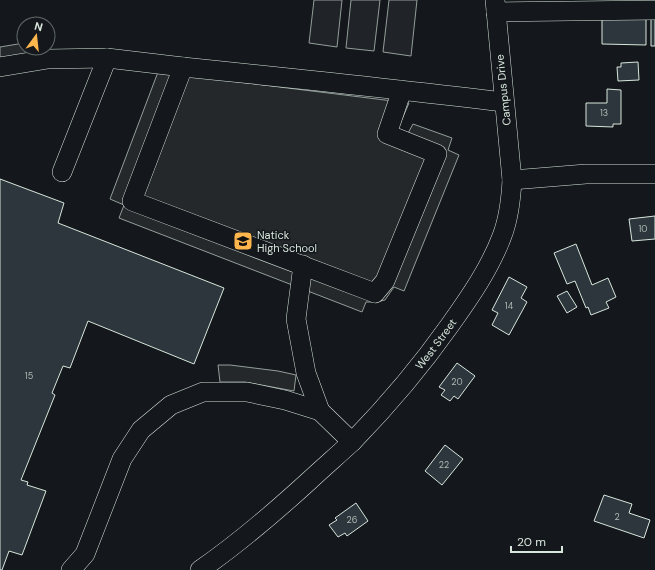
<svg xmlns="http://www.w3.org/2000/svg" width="655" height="570" viewBox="0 0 655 570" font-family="'DM Sans',sans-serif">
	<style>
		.green { fill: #202428; stroke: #939e99 }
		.parking { fill: #24282b; stroke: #939e99 }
		.building { fill: #2c363c; stroke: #d8e6dc }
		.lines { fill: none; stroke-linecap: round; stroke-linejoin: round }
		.minor-casing { stroke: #d8e6dc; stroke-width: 20 }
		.minor { stroke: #14181c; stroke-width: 19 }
		.labels { text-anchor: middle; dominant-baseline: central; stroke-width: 3; stroke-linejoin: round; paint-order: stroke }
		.number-label { font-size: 9px; fill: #adbab4 }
		.street-label { font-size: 11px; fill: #d8e6dc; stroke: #14181c }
		.poi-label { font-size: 11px; fill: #d8e6dc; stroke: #14181c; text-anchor: start }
	</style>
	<rect width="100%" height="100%" fill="#14181c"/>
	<path class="green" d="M 314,0 L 342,0 L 337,47 L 309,43 Z
		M 351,0 L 380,0 L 374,51 L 346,48 Z
		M 389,0 L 417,0 L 411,56 L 383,52 Z"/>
	<path class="parking" d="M 24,43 L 24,48 L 47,48 L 48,55 L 0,62 L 0,47 Z
		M 158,72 L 409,103 L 397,131 L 407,135 L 413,124 L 452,138 L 448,150 L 459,155 L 404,291 L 394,287 L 385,300 L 376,302 L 366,302 L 362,312 L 119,218 L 124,205 L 110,199 Z
		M 218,365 L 230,365 L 278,371 L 296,375 L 294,391 L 245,382 L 220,382 Z"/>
	<path class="building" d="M 602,19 L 646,19 L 646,45 L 602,44 Z
		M 651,19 L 655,19 L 655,46 L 651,46 Z
		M 638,62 L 639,80 L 618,81 L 617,67 L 621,67 L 621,63 Z
		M 607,89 L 621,90 L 621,124 L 613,124 L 613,127 L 586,126 L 586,103 L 607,103 Z
		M 0,179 L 64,203 L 58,223 L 224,288 L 194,364 L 88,321 L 70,368 L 63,366 L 52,393 L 55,395 L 21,480 L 28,482 L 27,485 L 46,491 L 22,555 L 9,551 L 2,570 L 0,570 Z
		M 655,216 L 655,239 L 632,241 L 629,219 Z
		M 576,244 L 592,285 L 608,278 L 616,297 L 606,302 L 609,308 L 591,315 L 588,307 L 586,308 L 575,281 L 567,284 L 554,253 Z
		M 509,277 L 527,287 L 521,298 L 527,302 L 509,335 L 492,325 L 498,313 L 492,310 Z
		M 567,291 L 577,307 L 567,313 L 557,296 Z
		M 457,363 L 475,376 L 458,399 L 454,396 L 450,401 L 441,395 L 445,390 L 439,387 Z
		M 445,445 L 463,459 L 442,485 L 425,471 Z
		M 604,495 L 632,504 L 629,513 L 650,520 L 644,538 L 594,521 Z
		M 356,503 L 368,521 L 347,536 L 345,533 L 338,537 L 329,525 L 337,520 L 335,518 Z"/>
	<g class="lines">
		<defs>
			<g id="minor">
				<path d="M 496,12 L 655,10"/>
				<path d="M 0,67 L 48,59 L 107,58 L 183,67"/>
				<path d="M 402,90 L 387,134 L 437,154 L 385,281 L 375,293 L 132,201 L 183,67 C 290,78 397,89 504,102"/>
				<path d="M 62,172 L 107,58"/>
				<path d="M 512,180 L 586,174 L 655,174"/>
				<path d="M 303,265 L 296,319 L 306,373 L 320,411"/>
				<path d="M 71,570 L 85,554 L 122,459 L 141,430 L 171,405 L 203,392 L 247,392 L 285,400 L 320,411 L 352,442"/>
				<path id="s1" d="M 200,570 C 239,543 275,512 310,480 C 324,467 339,454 353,441 C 388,405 421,366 450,325 C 470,297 490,268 502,236 C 509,218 511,199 512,180 L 495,0"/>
			</g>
		</defs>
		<use href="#minor" class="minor-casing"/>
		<use href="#minor" class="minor"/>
	</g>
	<defs>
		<symbol id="school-square" viewBox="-11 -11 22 22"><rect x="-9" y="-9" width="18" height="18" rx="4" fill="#ffb74d" stroke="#14181c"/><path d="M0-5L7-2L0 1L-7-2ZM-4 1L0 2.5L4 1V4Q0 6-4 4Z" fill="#111"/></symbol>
	</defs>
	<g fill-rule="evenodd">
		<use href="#school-square" x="232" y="230" width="22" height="22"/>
	</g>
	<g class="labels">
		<g class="number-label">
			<text x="604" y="113">13</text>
			<text x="643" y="229">10</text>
			<text x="509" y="306">14</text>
			<text x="29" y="376">15</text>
			<text x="457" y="382">20</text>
			<text x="444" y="465">22</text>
			<text x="617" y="517">2</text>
			<text x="352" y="520">26</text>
		</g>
		<g class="street-label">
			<text transform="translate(503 90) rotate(-96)">Campus Drive</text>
			<text stroke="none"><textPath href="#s1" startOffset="328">West Street</textPath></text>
		</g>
		<g class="poi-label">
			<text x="257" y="235">Natick<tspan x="257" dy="13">High School</tspan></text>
		</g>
	</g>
	<g transform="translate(36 36) rotate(15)"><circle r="19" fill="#14181c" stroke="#626a69"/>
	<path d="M0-3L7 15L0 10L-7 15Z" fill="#ffb74d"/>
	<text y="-6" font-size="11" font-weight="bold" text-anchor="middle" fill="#d8e6dc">N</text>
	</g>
	<path d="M511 546v6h51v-6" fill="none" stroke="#d8e6dc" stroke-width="2"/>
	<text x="517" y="546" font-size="12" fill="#d8e6dc" stroke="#14181c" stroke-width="3" paint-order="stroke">20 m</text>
</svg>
